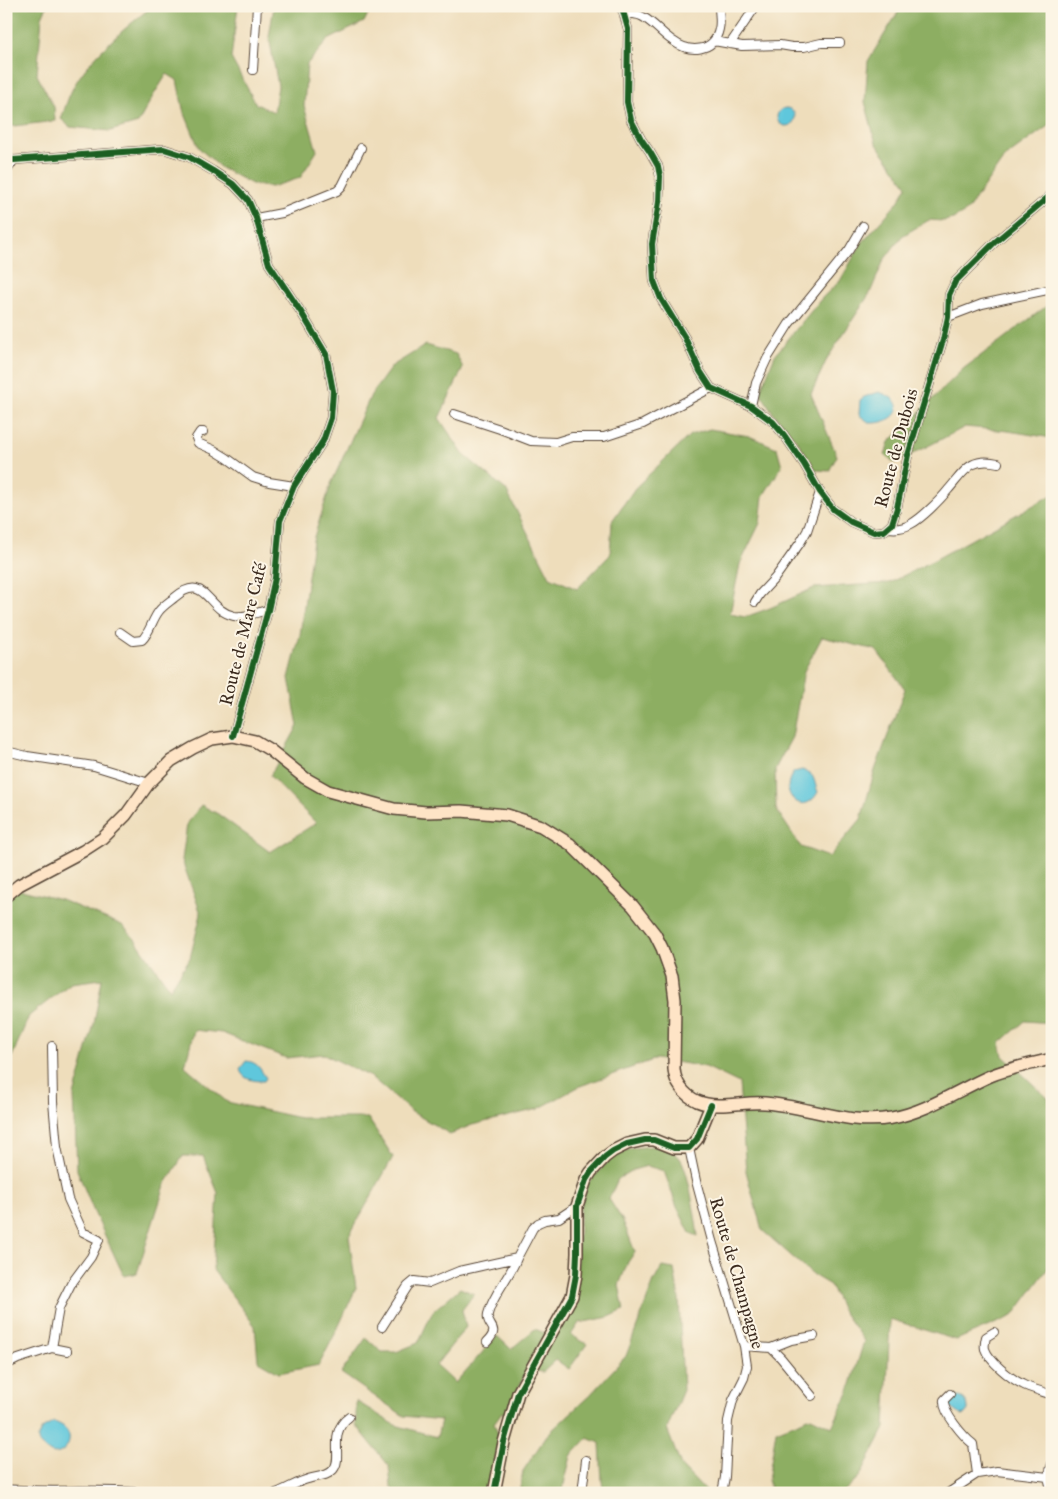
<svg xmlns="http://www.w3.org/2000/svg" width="1058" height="1499" viewBox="0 0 1058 1499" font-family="'IM FELL Great Primer',serif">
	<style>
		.forest { fill: #8dae62; stroke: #646c40; fill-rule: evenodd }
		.water { fill: #5fc7dc; stroke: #4d787d }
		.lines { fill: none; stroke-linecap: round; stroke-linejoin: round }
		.street-casing { stroke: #564536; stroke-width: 10 }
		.secondary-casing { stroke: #564536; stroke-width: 14 }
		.street { stroke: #fff; stroke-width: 8 }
		.secondary { stroke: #fee4c6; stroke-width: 11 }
		.cycleway-casing { stroke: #fcf5e5; stroke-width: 9 }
		.cycleway { stroke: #1b5e20; stroke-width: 6 }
		.labels { text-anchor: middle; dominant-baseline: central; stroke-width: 4; stroke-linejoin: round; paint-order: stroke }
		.street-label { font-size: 18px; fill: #3b2a1e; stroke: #fcf5e5 }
	</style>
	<rect width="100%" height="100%" fill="#fcf5e5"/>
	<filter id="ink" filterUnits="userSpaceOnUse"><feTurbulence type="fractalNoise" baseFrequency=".02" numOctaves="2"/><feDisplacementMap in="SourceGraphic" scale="10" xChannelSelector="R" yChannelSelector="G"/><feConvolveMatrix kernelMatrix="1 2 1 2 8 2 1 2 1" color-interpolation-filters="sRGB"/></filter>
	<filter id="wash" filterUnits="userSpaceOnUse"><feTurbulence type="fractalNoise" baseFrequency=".0096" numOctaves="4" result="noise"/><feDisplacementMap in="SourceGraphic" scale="20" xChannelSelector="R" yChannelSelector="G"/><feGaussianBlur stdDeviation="1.12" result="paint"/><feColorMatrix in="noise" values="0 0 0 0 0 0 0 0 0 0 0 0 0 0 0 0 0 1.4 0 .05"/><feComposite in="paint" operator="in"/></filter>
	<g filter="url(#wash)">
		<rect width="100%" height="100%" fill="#edb"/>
		<path class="forest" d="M 6,6 L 47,6 L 42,17 L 37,75 L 54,107 L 55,121 L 6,127 Z
			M 151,6 L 238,6 L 231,58 L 256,104 L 274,112 L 278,86 L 269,37 L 274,6 L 372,6 L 364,22 L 328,40 L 307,64 L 304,106 L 317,151 L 300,178 L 271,187 L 252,184 L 221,168 L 199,148 L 183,109 L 177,80 L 167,74 L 153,96 L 138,123 L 110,131 L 70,127 L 61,119 C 65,109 68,96 74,86 C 90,57 124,29 150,8 Z
			M 902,6 L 1052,6 L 1052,123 L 1004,158 L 967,211 L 953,219 L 943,221 L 929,220 L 902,236 L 884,260 L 870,293 L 827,359 L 811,394 L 837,456 L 829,471 L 816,470 L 798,442 L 773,413 L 760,392 L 775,355 L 822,298 L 840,281 L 861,244 L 898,202 L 907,186 L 876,143 L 865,102 L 868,61 Z
			M 1052,302 L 1052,438 L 1008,431 L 965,427 L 895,463 L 885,455 L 889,442 L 963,369 Z
			M 426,345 L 456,354 L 463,368 L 439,418 L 463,454 L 506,490 L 550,577 L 577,589 L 610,555 L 612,521 L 635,488 L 690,435 L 710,429 L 749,436 L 777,448 L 782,466 L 763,496 L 760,523 L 740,564 L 730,614 L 745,617 L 770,608 L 814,588 L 889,583 L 936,559 L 1052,495 L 1052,1023 L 1025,1021 L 1000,1043 L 1003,1056 L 1052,1102 L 1052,1261 L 1049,1267 L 1013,1316 L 956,1340 L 890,1319 L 885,1428 L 860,1476 L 842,1493 L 771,1493 L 768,1480 L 776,1431 L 811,1417 L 832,1427 L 849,1391 L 864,1341 L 842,1310 L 830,1285 L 813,1275 L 762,1230 L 746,1171 L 739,1083 L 706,1067 L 656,1059 L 580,1086 L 538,1109 L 472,1125 L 450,1134 L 412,1112 L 371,1077 L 324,1054 L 286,1058 L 222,1033 L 194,1030 L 185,1066 L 227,1102 L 300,1118 L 368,1118 L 393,1157 L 349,1236 L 356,1288 L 337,1330 L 319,1365 L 279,1373 L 258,1361 L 255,1326 L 213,1270 L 218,1193 L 203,1156 L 183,1156 L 165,1185 L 137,1273 L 124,1276 L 94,1212 L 77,1170 L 74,1096 L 94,1024 L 102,979 L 71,983 L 29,1016 L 6,1071 L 6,886 L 61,900 L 122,925 L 135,939 L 170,989 L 190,958 L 201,914 L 182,860 L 187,824 L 201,805 L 218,814 L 270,852 L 316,823 L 270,776 L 298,726 L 289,678 L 300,635 L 313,540 L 331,484 L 371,395 L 392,366 ZM 822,637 L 876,650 L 905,689 L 875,770 L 861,819 L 829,857 L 801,847 L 776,809 L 775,769 L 792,737 L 804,671 Z
			M 654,1146 C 662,1148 673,1150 679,1157 C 688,1166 696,1221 698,1236 L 690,1233 L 677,1207 L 664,1171 L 647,1166 L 633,1170 L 618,1179 L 609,1199 L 623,1221 L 635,1252 L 628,1262 L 619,1285 L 624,1310 L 609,1317 L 579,1323 L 571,1335 L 587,1344 L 569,1369 L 556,1360 L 543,1372 L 527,1370 L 506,1414 L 502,1412 L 494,1423 L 499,1437 L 489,1493 L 396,1493 L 391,1487 L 389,1466 L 356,1425 L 356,1401 L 395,1425 L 437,1437 L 441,1420 L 404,1416 L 367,1391 L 341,1373 L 366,1338 L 382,1352 L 396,1352 L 418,1343 L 433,1311 L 460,1288 L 474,1294 L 462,1310 L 466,1327 L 436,1365 L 455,1383 L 497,1336 L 511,1349 L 535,1329 L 547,1334 L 575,1297 L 580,1208 L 587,1184 L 615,1154 L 633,1148 Z
			M 662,1267 L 674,1269 L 679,1298 L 683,1390 L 667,1429 L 681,1466 L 707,1493 L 604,1493 L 602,1482 L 600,1443 L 588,1438 L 571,1456 L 564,1484 L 563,1493 L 519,1493 L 523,1471 L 547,1435 L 590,1395 L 626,1356 L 654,1281 Z"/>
		<path class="water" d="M777 117a9 9 0 1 1 18 0a9 9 0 1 1-18 0Z
			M 879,392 C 911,402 897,424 870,423 L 859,415 L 860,400 L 864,397 Z
			M 802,770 C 816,774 813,780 818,792 C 804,819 776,793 794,772 Z
			M 246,1061 C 258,1062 260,1069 266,1078 L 264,1081 C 255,1081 242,1080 240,1069 Z
			M 957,1396 C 965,1398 968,1402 968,1410 L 965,1414 L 961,1415 C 956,1410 947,1409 950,1399 Z
			M 54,1422 C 83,1431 64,1459 51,1453 C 48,1452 45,1448 42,1446 C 35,1441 38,1436 42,1429 Z"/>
	</g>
	<g filter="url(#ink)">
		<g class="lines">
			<defs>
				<path id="street" d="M 619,6 L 623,11 L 628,29 L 627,102 L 631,120 L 641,139 L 650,152 L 658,166 L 660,176 L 659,202 L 652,244 L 654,281 L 661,299 L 685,338 L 700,371 L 711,388 L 751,406 L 773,422 L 784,435 L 804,464 L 820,492 L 833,509 L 851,522 L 874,532 L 884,531 L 892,524 L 897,508 L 908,455 L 943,340 L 948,317 L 949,295 L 955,282 L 995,242 L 1052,194
					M 624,15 C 631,14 637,13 643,17 C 654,23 662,34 673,41 C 689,53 714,53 719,29 C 721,22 719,14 719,6
					M 714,41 L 742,46 L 780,45 L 792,47 L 804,47 L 821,43 L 840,43
					M 730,44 L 756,6
					M 253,70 L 257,6
					M 6,159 L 14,160 L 164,149 L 189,157 L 213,171 L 233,184 L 248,200 L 256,218 L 269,264 L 301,312 L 326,354 L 333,391 L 331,418 L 323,441 L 294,486 L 280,521 L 275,578 L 268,610 L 233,736
					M 6,172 L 14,160
					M 256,218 L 282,213 L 337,191 L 342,186 L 361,148
					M 948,317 L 982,304 L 1052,289
					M 751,406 L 756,383 L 767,359 L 789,324 L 849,250 L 863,226
					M 454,414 L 500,429 L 531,441 L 556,442 L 572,437 L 604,437 L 643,424 L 711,388
					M 203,432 L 200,432 L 196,438 L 198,443 L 214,450 L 227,458 L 253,477 L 269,482 L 294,486
					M 889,528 C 896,529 904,528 911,524 C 922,518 940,500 948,490 C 964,472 970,456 998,463
					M 755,602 L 760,594 L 775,578 L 800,543 L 807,531 L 820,492
					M 120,632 L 133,641 L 142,640 C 150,632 152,620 159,611 C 163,606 169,602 174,598 C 206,571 206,610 234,616 C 245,618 257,612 268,610
					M 6,751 L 27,756 L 94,766 L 149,783
					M 689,1148 L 696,1181 L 712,1241 L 744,1346 L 747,1366 L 744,1378 L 733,1400 L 728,1421 L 725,1477 L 722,1493
					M 517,1258 L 533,1228 L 538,1223 L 545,1220 L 559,1218 L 577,1206
					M 382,1327 L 408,1286 L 414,1281 L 430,1283 L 459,1271 L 517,1258 C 510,1277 493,1294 488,1314 C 485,1327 502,1326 487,1342
					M 994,1332 L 986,1337 C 985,1341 984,1345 985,1349 C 989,1361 1010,1378 1022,1384 C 1031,1389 1042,1391 1052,1395
					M 744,1346 L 771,1348 L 781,1358 L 812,1396
					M 52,1348 L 59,1308 L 71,1284 L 91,1257 L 99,1240 L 83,1232 L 68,1199 L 57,1147 L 53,1102 L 52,1046
					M 771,1348 L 791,1340 L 814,1336
					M 6,1365 L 18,1359 L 52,1348 L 67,1351
					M 950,1394 L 944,1400 C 942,1412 964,1437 973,1444 L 977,1474
					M 6,1489 C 52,1493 97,1488 143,1493
					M 276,1493 C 287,1489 297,1482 308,1479 C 316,1476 327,1477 333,1470 C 344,1458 327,1433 349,1417
					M 582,1493 L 586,1460
					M 948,1493 L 977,1474 L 997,1471 L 1048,1477
					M 1052,1493 L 1048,1477 L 1052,1464"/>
				<path id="secondary" d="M 6,896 L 19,885 L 83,851 L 103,838 L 126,815 L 149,783 L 171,761 L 193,748 L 212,739 L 233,736 L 255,741 L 270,750 L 305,778 L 328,791 L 394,809 L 426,812 L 461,811 L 507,815 L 541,826 L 570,844 L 633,906 L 655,934 L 662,948 L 672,976 L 675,1000 L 674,1069 C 675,1083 684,1095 697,1101 C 718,1110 743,1101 765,1103 C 807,1106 849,1126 892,1118 C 926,1112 958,1090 990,1076 C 1009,1068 1031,1064 1052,1059
					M 494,1493 L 504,1442 L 518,1393 L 572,1296 L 576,1275 L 577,1253 L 577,1206 L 586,1180 L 591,1172 L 605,1157 L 613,1151 L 627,1144 L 645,1140 L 654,1140 L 674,1148 L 689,1148 L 697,1139 L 711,1105"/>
			</defs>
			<use href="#street" class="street-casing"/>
			<use href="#secondary" class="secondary-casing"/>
			<use href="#street" class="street"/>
			<use href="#secondary" class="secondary"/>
			<defs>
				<path id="cycleway" d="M 619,6 L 623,11 L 628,29 L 627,102 L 631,120 L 641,139 L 650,152 L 658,166 L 660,176 L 659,202 L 652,244 L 654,281 L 661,299 L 685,338 L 700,371 L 711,388 L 751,406 L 773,422 L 784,435 L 804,464 L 820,492 L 833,509 L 851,522 L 874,532 L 884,531 L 892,524 L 897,508 L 908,455 L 943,340 L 948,317 L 949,295 L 955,282 L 995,242 L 1052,194
					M 6,159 L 14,160 L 164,149 L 189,157 L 213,171 L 233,184 L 248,200 L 256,218 L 269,264 L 301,312 L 326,354 L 333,391 L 331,418 L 323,441 L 294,486 L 280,521 L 275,578 L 268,610 L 233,736
					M 494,1493 L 504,1442 L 518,1393 L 572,1296 L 576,1275 L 577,1253 L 577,1206 L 586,1180 L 591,1172 L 605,1157 L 613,1151 L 627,1144 L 645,1140 L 654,1140 L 674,1148 L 689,1148 L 697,1139 L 711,1105"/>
			</defs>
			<use href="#cycleway" class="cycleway-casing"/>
			<use href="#cycleway" class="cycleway"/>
		</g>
	</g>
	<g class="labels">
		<g class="street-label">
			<text transform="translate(896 448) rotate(-75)">Route de Dubois</text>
			<text transform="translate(243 634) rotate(-76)">Route de Mare Café</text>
			<text transform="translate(737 1273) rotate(74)">Route de Champagne</text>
		</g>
	</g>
	<rect width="1058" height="1499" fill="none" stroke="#fcf5e5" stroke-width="25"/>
</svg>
